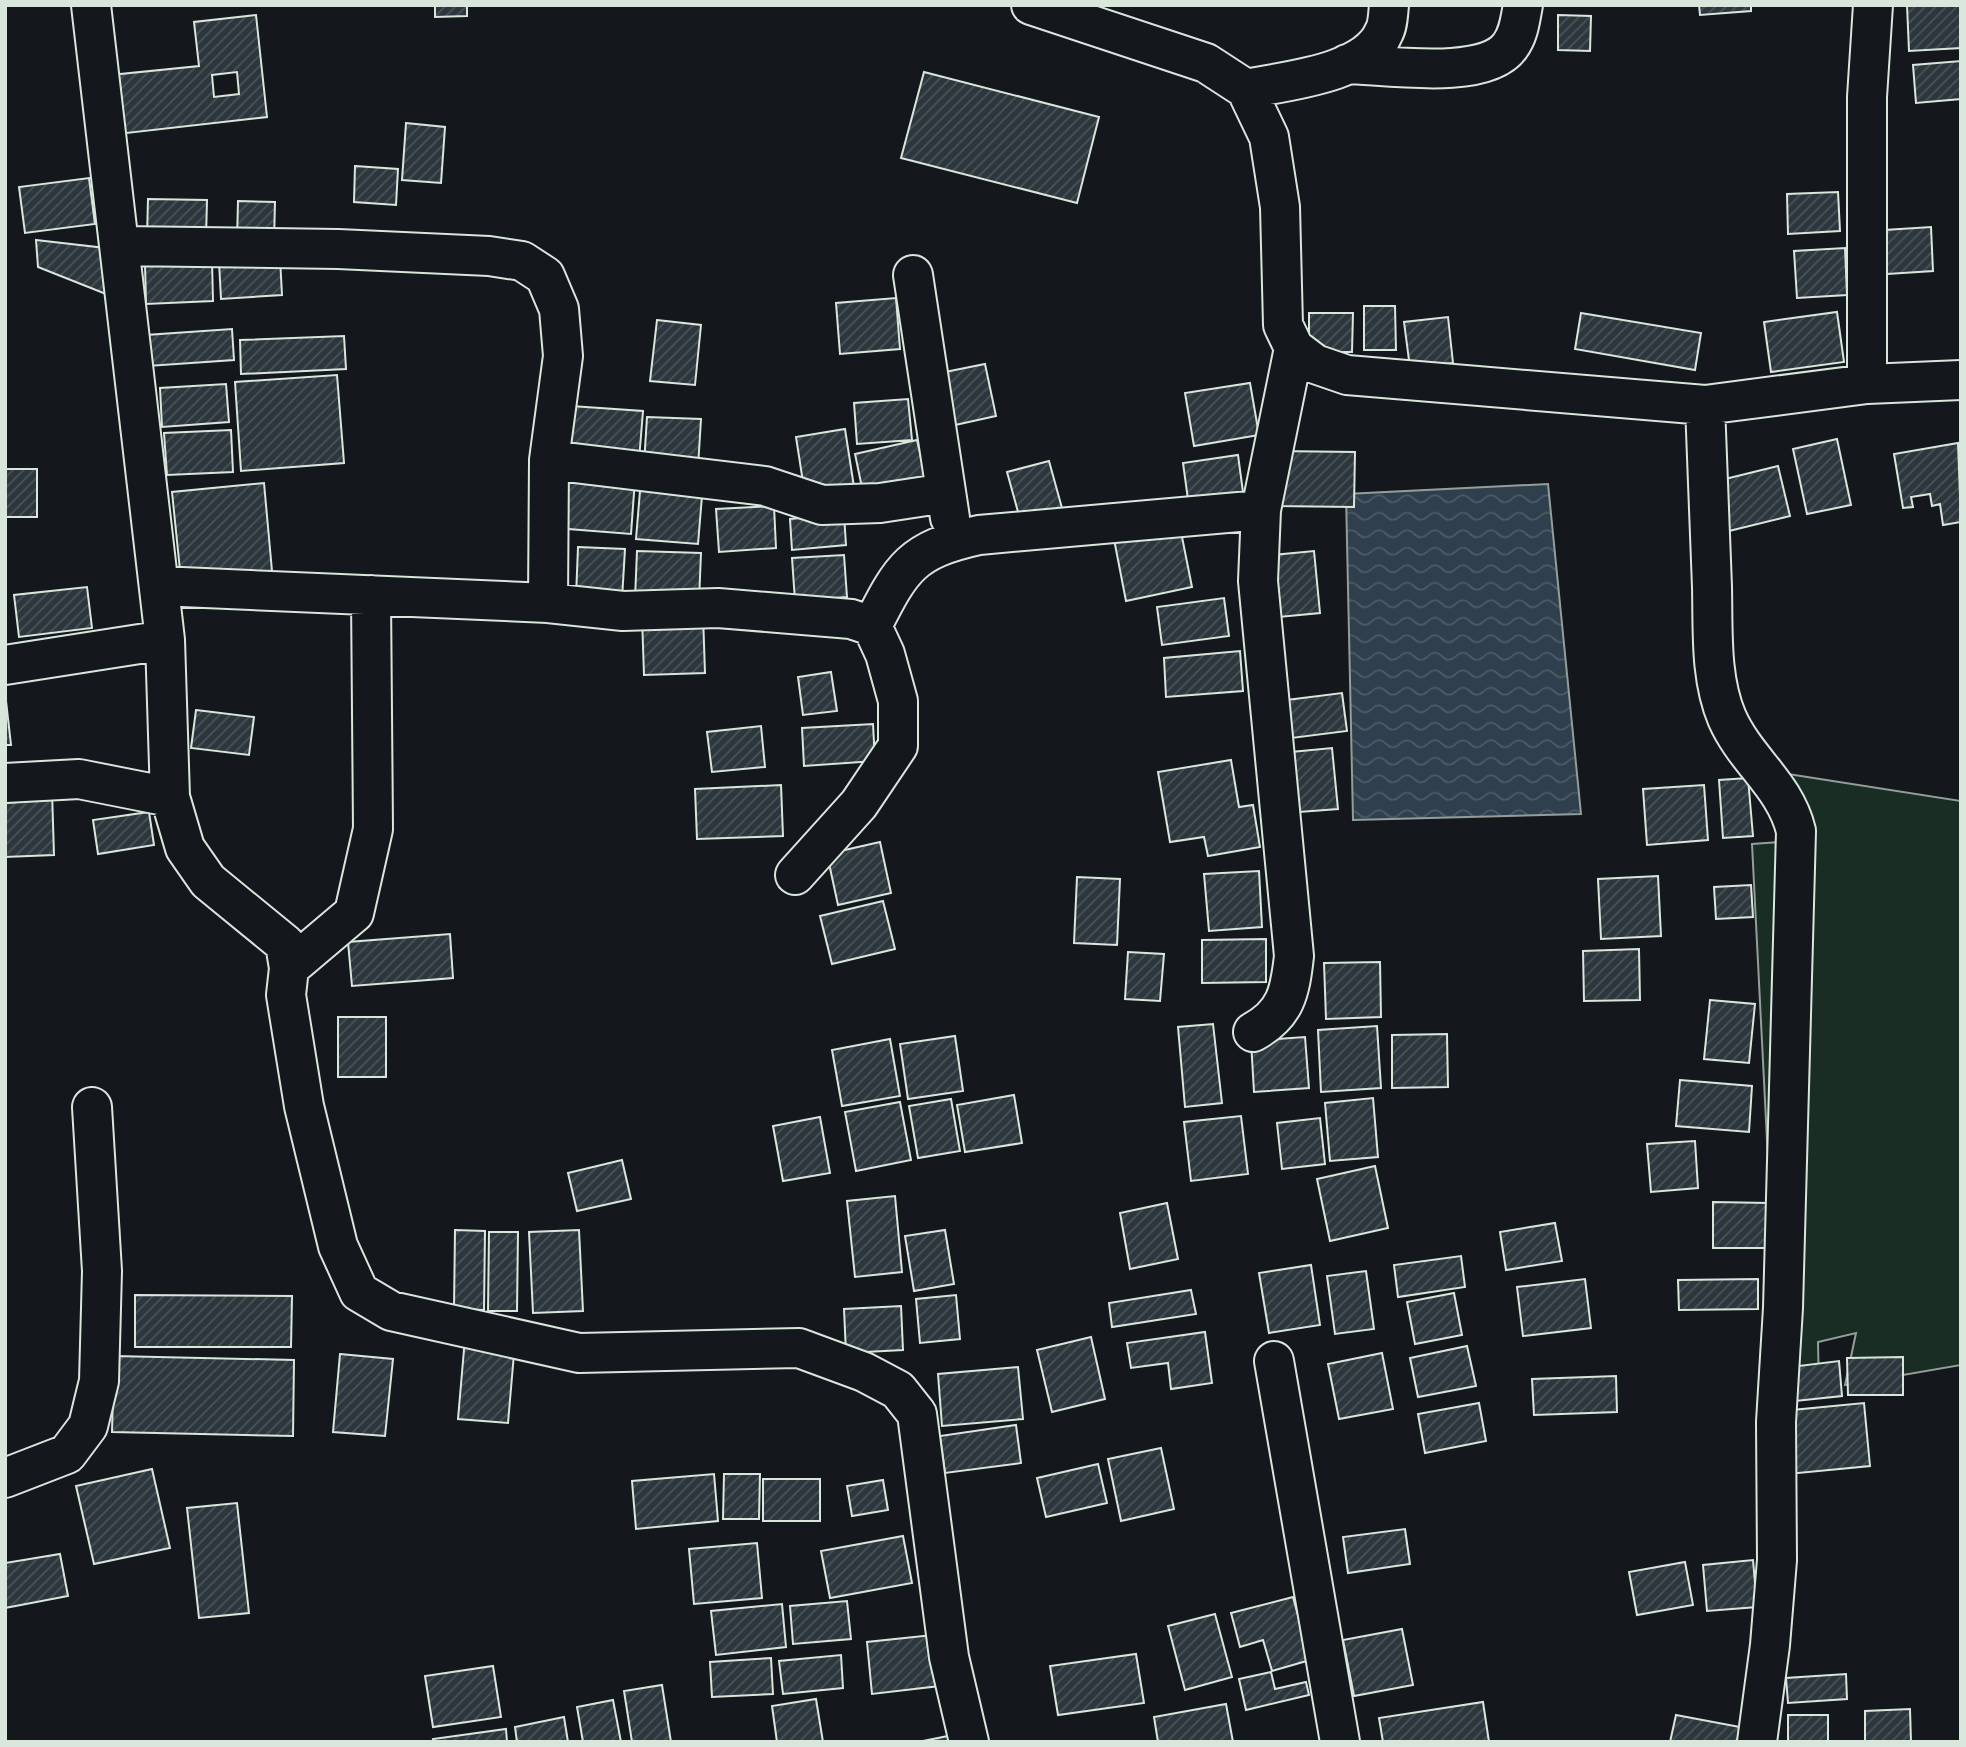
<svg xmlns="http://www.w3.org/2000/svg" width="1966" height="1747" viewBox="0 0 1966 1747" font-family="'Golos Text',sans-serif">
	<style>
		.park { fill: #1a2d24; stroke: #939e99; stroke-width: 2 }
		.water { fill: url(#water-waves); stroke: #939e99; stroke-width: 2 }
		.building { fill: url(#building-hatch); stroke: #d8e6dc; stroke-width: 2; fill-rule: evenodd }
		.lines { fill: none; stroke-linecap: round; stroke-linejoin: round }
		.minor-casing { stroke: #d8e6dc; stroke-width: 42 }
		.minor { stroke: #14181c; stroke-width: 38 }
	</style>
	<defs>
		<pattern id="water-waves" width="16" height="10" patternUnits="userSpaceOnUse" patternTransform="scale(1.75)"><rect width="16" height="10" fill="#2f3f4d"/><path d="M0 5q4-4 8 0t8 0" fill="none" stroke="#4c5b66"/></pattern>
		<pattern id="building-hatch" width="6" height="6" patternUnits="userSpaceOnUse" patternTransform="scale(1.75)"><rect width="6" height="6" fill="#2c363c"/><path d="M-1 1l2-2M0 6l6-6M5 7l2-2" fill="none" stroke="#4a5358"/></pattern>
	</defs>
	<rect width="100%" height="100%" fill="#14181c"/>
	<path class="park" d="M 1788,774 L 1961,801 L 1961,1365 L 1845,1385 L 1856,1333 L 1818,1342 L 1819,1390 L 1782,1384 L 1777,1338 L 1752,844 L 1780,842 Z"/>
	<path class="water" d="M 1548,484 L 1581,814 L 1353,820 L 1346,494 Z"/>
	<path class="building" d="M 435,5 L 467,5 L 467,16 L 435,17 Z
		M 1699,5 L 1751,5 L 1751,11 L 1700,15 Z
		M 1907,5 L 1961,5 L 1961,48 L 1909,51 Z
		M 256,15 L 267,117 L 118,134 L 111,75 L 199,66 L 194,22 ZM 237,72 L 239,94 L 214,97 L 212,75 Z
		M 1558,15 L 1591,16 L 1590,51 L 1558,50 Z
		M 1961,61 L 1961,99 L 1916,103 L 1913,65 Z
		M 924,72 L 1099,117 L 1077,203 L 901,158 Z
		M 406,123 L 445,127 L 441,183 L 402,180 Z
		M 355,166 L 398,169 L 396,205 L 354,202 Z
		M 89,178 L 95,224 L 25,233 L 19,187 Z
		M 1838,192 L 1840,231 L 1788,234 L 1787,194 Z
		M 148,199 L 207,200 L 206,238 L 147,237 Z
		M 238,201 L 275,202 L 274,241 L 237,241 Z
		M 1931,227 L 1933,271 L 1872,275 L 1869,231 Z
		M 36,240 L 114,249 L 116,298 L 38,267 Z
		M 1845,248 L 1847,295 L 1797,298 L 1794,251 Z
		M 280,258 L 282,295 L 221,299 L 219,262 Z
		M 212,261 L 213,301 L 146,304 L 145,264 Z
		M 896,298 L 900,349 L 840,354 L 836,303 Z
		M 1364,306 L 1395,306 L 1396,350 L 1364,350 Z
		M 1837,312 L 1844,362 L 1771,372 L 1764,322 Z
		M 1309,313 L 1353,313 L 1352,352 L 1309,352 Z
		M 1581,313 L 1701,333 L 1695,370 L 1575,349 Z
		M 1448,317 L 1453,363 L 1410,368 L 1404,322 Z
		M 657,320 L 701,325 L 695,385 L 650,381 Z
		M 232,329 L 234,360 L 148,366 L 146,335 Z
		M 344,336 L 346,369 L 241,374 L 240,340 Z
		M 985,364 L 996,416 L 946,427 L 935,374 Z
		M 337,375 L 344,463 L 241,471 L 235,382 Z
		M 1250,383 L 1259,435 L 1194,446 L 1185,393 Z
		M 226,384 L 229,422 L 162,427 L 160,388 Z
		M 908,399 L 912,440 L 857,444 L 854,403 Z
		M 571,406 L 643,411 L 639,460 L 566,454 Z
		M 647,417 L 701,419 L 698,467 L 644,464 Z
		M 845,429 L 854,487 L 805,495 L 796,437 Z
		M 231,430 L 233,472 L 167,475 L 164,433 Z
		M 1837,439 L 1851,505 L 1807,514 L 1793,449 Z
		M 917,440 L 928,487 L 865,502 L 855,454 Z
		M 1958,443 L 1961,522 L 1943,525 L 1940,504 L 1932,506 L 1930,494 L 1911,497 L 1913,507 L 1903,508 L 1894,454 Z
		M 1276,451 L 1355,452 L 1354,507 L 1275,506 Z
		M 1238,455 L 1245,507 L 1190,514 L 1183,463 Z
		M 1049,461 L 1065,519 L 1023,530 L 1007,472 Z
		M 1778,466 L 1790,516 L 1729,531 L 1717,481 Z
		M 5,469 L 37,469 L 37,517 L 5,517 Z
		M 561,473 L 635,479 L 631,534 L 556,528 Z
		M 641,479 L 703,484 L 698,544 L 636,539 Z
		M 264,483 L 272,571 L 181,580 L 172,492 Z
		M 774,506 L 776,548 L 719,552 L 716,509 Z
		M 844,514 L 846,545 L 792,550 L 790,519 Z
		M 1179,522 L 1192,587 L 1126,601 L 1113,534 Z
		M 578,547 L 625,549 L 622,599 L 576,597 Z
		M 637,551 L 701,553 L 699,601 L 635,599 Z
		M 1314,551 L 1320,613 L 1279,617 L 1273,555 Z
		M 844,555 L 847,597 L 795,601 L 792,558 Z
		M 87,587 L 92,628 L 19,637 L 14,595 Z
		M 1224,598 L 1229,636 L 1162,645 L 1157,607 Z
		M 703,615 L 705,673 L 644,675 L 642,617 Z
		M 1240,651 L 1243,691 L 1166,697 L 1164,658 Z
		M 831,672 L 837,711 L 803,715 L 798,677 Z
		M 5,692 L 11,745 L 5,745 Z
		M 1342,693 L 1347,731 L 1276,740 L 1271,702 Z
		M 196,710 L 254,717 L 249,755 L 191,748 Z
		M 873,724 L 875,761 L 804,766 L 802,728 Z
		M 761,726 L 765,767 L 712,772 L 707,732 Z
		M 1332,748 L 1338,809 L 1286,813 L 1281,753 Z
		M 1231,760 L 1239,807 L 1253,805 L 1260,847 L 1208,856 L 1204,837 L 1170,842 L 1158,772 Z
		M 1748,778 L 1753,836 L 1723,838 L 1719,780 Z
		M 781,785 L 783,836 L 697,839 L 695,789 Z
		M 1704,785 L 1708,840 L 1647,845 L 1643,789 Z
		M 52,791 L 54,855 L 5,857 L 5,803 L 15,802 L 14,792 Z
		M 149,812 L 154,845 L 98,854 L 93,820 Z
		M 880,842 L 891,893 L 838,905 L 827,854 Z
		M 1259,871 L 1262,927 L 1209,931 L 1204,874 Z
		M 1658,876 L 1661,936 L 1601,939 L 1598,879 Z
		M 1077,877 L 1120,879 L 1117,945 L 1074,943 Z
		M 1751,885 L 1753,917 L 1716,919 L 1714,887 Z
		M 883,901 L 895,949 L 832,964 L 820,916 Z
		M 450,934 L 453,978 L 352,986 L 348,942 Z
		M 1266,939 L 1266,982 L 1202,983 L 1202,940 Z
		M 1639,949 L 1640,1000 L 1584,1001 L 1583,951 Z
		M 1128,952 L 1164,954 L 1160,1001 L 1125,999 Z
		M 1380,962 L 1381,1017 L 1326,1019 L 1324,963 Z
		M 1710,1000 L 1755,1004 L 1749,1063 L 1704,1059 Z
		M 338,1017 L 386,1017 L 386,1077 L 338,1077 Z
		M 1213,1024 L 1222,1103 L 1185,1107 L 1178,1027 Z
		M 1377,1026 L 1381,1088 L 1321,1092 L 1318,1030 Z
		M 1447,1034 L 1448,1087 L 1392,1088 L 1392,1035 Z
		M 955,1036 L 963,1091 L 908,1099 L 900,1044 Z
		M 1305,1037 L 1309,1088 L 1254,1092 L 1251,1041 Z
		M 890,1039 L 900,1096 L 842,1106 L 832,1050 Z
		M 1680,1080 L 1752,1086 L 1749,1132 L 1676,1126 Z
		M 1014,1095 L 1022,1143 L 965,1152 L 957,1105 Z
		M 1373,1098 L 1378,1157 L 1330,1161 L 1325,1103 Z
		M 951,1099 L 960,1151 L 918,1158 L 909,1106 Z
		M 900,1102 L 911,1160 L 856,1171 L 845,1112 Z
		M 1241,1116 L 1248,1174 L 1191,1181 L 1184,1122 Z
		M 820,1117 L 830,1173 L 783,1181 L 773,1126 Z
		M 1320,1118 L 1325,1164 L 1282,1169 L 1277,1123 Z
		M 1695,1141 L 1698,1188 L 1651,1192 L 1647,1144 Z
		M 622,1160 L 631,1199 L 577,1211 L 568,1173 Z
		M 1375,1166 L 1388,1228 L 1330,1241 L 1317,1179 Z
		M 895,1196 L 902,1272 L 855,1277 L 847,1201 Z
		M 1713,1202 L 1769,1203 L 1769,1248 L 1713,1248 Z
		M 1167,1203 L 1178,1259 L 1130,1269 L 1120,1213 Z
		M 1555,1223 L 1562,1261 L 1506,1270 L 1500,1232 Z
		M 455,1230 L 485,1231 L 484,1310 L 454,1309 Z
		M 579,1230 L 583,1311 L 533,1313 L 529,1232 Z
		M 945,1230 L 954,1284 L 914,1291 L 905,1236 Z
		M 489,1232 L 518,1232 L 517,1311 L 488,1311 Z
		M 1461,1256 L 1465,1287 L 1398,1297 L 1394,1265 Z
		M 1311,1265 L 1320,1325 L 1269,1333 L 1259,1273 Z
		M 1366,1271 L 1374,1329 L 1335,1334 L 1327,1276 Z
		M 1585,1279 L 1591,1328 L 1523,1336 L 1517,1287 Z
		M 1758,1279 L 1758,1309 L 1679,1310 L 1678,1280 Z
		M 1191,1290 L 1196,1314 L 1112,1327 L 1109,1303 Z
		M 1454,1293 L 1462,1335 L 1415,1344 L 1407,1302 Z
		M 135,1295 L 292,1296 L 291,1347 L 135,1347 Z
		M 956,1295 L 960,1339 L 920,1343 L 916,1299 Z
		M 901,1306 L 903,1350 L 846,1353 L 844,1309 Z
		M 1205,1332 L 1212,1383 L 1171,1389 L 1168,1363 L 1131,1368 L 1127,1343 Z
		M 1091,1337 L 1105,1399 L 1052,1412 L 1037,1350 Z
		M 465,1338 L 515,1342 L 508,1423 L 458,1419 Z
		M 1467,1346 L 1476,1386 L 1418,1397 L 1410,1358 Z
		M 1382,1353 L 1393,1409 L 1339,1419 L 1328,1364 Z
		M 340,1354 L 393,1359 L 385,1436 L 333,1432 Z
		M 114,1356 L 294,1360 L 293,1436 L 112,1432 Z
		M 1903,1357 L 1903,1395 L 1848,1395 L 1847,1358 Z
		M 1839,1361 L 1842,1396 L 1786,1402 L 1782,1368 Z
		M 1018,1367 L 1023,1419 L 942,1426 L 938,1374 Z
		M 1616,1376 L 1617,1412 L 1534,1415 L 1532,1379 Z
		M 1479,1403 L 1486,1441 L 1425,1453 L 1418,1414 Z
		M 1864,1403 L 1870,1466 L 1788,1474 L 1782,1411 Z
		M 1016,1425 L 1021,1463 L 945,1473 L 940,1436 Z
		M 1161,1448 L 1174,1509 L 1121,1521 L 1108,1459 Z
		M 1098,1464 L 1107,1503 L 1046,1517 L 1037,1478 Z
		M 152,1469 L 170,1548 L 94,1564 L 76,1486 Z
		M 714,1474 L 718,1521 L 636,1529 L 632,1481 Z
		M 724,1474 L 760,1474 L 759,1519 L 723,1519 Z
		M 763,1479 L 820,1479 L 820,1521 L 763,1521 Z
		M 883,1480 L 888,1510 L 852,1516 L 847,1486 Z
		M 237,1503 L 249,1613 L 199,1618 L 187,1508 Z
		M 1405,1529 L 1410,1564 L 1348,1573 L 1343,1537 Z
		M 903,1536 L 912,1583 L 830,1598 L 821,1551 Z
		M 757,1543 L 762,1598 L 694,1604 L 689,1549 Z
		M 60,1554 L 68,1596 L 5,1608 L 5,1563 Z
		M 1753,1560 L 1757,1607 L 1707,1611 L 1703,1565 Z
		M 1685,1562 L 1693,1605 L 1637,1615 L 1629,1572 Z
		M 1293,1597 L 1310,1660 L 1272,1671 L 1263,1640 L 1240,1647 L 1231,1613 Z
		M 847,1601 L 851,1639 L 793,1644 L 790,1606 Z
		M 782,1604 L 786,1647 L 716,1655 L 711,1611 Z
		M 1215,1614 L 1232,1677 L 1185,1690 L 1168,1626 Z
		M 1402,1629 L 1413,1685 L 1354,1696 L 1343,1640 Z
		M 942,1634 L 948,1685 L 872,1694 L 867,1642 Z
		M 1136,1654 L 1144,1703 L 1058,1715 L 1050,1666 Z
		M 841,1655 L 843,1688 L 783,1694 L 779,1661 Z
		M 771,1658 L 773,1694 L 712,1697 L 710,1662 Z
		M 493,1666 L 501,1717 L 433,1727 L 425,1676 Z
		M 1271,1672 L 1275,1689 L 1306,1682 L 1309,1695 L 1246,1710 L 1239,1679 Z
		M 1846,1674 L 1847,1699 L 1788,1703 L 1786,1678 Z
		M 662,1685 L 671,1742 L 632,1742 L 624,1691 Z
		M 816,1699 L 823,1742 L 777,1742 L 772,1706 Z
		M 613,1700 L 621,1742 L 583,1742 L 577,1707 Z
		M 1483,1702 L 1489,1742 L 1383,1742 L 1379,1718 Z
		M 1226,1704 L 1233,1742 L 1158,1742 L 1154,1717 Z
		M 1910,1709 L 1911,1742 L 1865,1742 L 1865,1711 Z
		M 1676,1715 L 1740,1727 L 1737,1742 L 1670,1742 Z
		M 1788,1715 L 1828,1715 L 1828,1742 L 1788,1742 Z
		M 564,1717 L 568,1742 L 517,1742 L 515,1727 Z
		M 506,1729 L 507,1742 L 434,1742 L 433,1739 Z
		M 953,1735 L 954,1742 L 918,1742 Z"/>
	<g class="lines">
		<defs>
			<path id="minor" d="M 91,5 L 165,640 L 170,797 L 185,848 L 208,881 L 285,944 L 289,968 L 286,995 L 304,1106 L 338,1246 L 359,1292 L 391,1311 L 579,1353 L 799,1348 L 864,1372 L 898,1390 L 917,1414 L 949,1657 L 969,1742
				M 1031,5 L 1206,63 L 1246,89 L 1269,137 L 1280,207 L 1283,325 L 1294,348 L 1315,364 L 1347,375 L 1705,405
				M 1347,64 C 1385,65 1486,81 1510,46 C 1519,34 1520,20 1523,5
				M 1246,89 C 1285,81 1367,74 1384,32 C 1388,25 1388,14 1389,5
				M 121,246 L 338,249 L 489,256 L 522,261 L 545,276 L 559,309 L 563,356 L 549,460 L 548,603 L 623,611 L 718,608 L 851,619 L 872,626 L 885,654 L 898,701 L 898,746 L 859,804 L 795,875
				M 913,275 L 950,518
				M 1867,384 L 1867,97 L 1873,5
				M 549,460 L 765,486 L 822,505 L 880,503 L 946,493
				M 159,586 L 548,603
				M 872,626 C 902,567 911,550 979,535 L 1261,510
				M 5,665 L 165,640
				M 5,783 L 79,779 L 170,797
				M 289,968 L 354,913 L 373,829 L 371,595
				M 1253,1032 C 1286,1014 1290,992 1294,956 L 1258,581 L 1261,510 L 1294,348
				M 1274,1361 L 1340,1742
				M 5,1478 L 67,1454 L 88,1426 L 99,1381 L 102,1271 L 92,1107
				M 1757,1742 L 1770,1645 L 1777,1560 L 1776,1422 L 1783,1308 L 1796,831 C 1785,785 1746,761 1727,718 C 1710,678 1713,630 1712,587 C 1710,526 1707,466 1705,405 L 1867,384 L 1961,380"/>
		</defs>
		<use href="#minor" class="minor-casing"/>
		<use href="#minor" class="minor"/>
	</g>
	<rect width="1966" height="1747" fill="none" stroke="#d8e6dc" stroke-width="14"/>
</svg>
